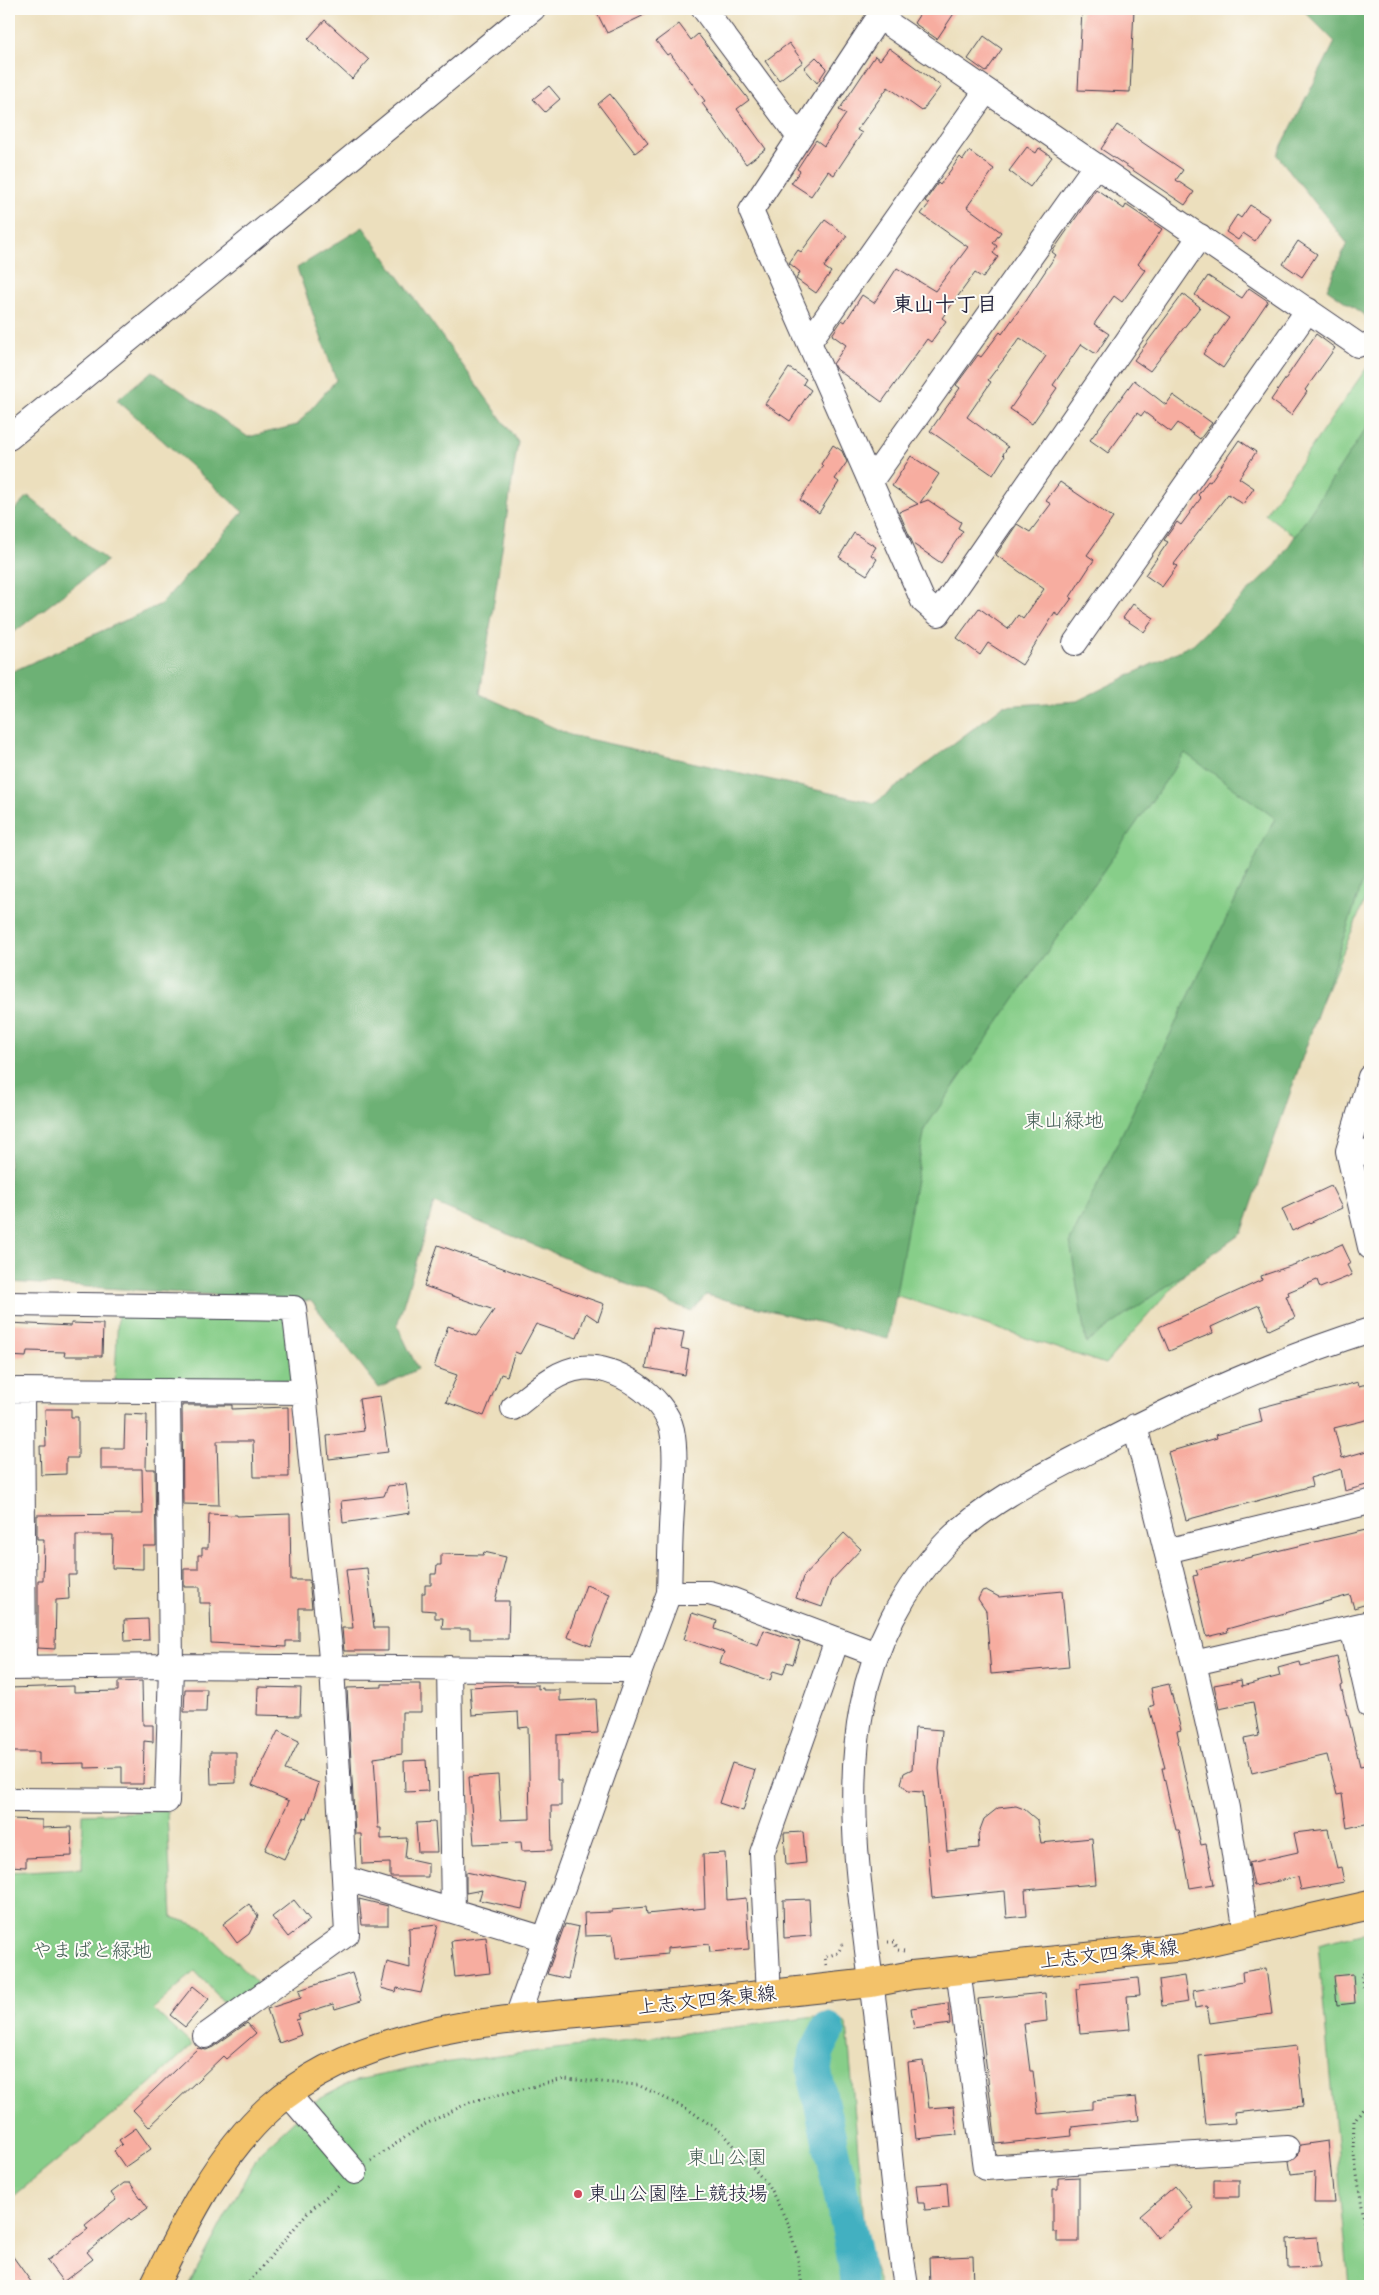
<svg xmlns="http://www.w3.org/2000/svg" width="1379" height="2295" viewBox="0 0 1379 2295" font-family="Mynerve,'Klee One',sans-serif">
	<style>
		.green { fill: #87ce89; stroke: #547862 }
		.forest { fill: #6db175; stroke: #486a58 }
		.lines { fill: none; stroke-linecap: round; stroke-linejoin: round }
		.river { stroke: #43b0c1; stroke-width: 35 }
		.building { fill: #f7ada0 }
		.minor-casing { stroke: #403e4e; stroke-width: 26 }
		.major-casing { stroke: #403e4e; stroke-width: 30 }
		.path { stroke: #403e4e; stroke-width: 3; stroke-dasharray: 1 4; stroke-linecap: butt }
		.minor { stroke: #fff; stroke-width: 24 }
		.major { stroke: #f3c26a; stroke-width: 28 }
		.poi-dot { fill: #d1495b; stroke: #fdfcf7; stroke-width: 2 }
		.labels { text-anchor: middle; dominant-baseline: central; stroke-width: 4; stroke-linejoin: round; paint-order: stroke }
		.park-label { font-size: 20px; fill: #455e56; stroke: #fdfcf7 }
		.street-label { font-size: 20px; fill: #22223b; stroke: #fdfcf7 }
		.poi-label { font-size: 20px; fill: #22223b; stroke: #fdfcf7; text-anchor: start }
		.neighbourhood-label { font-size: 21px; font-weight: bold; fill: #22223b; stroke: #fdfcf7 }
	</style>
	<rect width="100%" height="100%" fill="#fdfcf7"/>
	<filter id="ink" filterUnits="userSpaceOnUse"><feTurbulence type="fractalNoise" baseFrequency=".02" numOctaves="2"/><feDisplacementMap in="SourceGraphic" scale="10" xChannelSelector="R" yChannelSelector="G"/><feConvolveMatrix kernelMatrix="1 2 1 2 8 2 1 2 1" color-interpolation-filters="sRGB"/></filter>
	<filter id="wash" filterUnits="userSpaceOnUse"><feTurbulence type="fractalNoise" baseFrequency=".0096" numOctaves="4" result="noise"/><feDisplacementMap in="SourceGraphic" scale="20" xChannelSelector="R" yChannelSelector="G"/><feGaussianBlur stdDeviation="1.12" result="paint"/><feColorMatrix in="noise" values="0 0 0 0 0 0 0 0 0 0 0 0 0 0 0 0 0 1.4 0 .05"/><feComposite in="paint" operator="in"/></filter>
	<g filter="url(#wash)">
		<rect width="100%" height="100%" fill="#ecdfbd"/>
		<path class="green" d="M 1370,363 L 1370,888 L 1227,1226 L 1105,1364 L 795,1262 L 1178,698 L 1323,557 L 1265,514 Z
			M 118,1310 L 291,1316 L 295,1381 L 115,1381 Z
			M 167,1811 L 172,1917 L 202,1927 L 261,1987 L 229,2008 L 195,1971 L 153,2009 L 192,2045 L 149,2085 L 9,2200 L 9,1872 L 82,1868 L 83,1814 Z
			M 1370,1931 L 1370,2286 L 1349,2286 L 1318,1944 Z
			M 832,2015 L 847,2024 L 866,2243 L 880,2286 L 188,2286 L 259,2153 L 315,2101 L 357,2080 L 434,2064 Z"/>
		<path class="forest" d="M 1302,9 L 1370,9 L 1370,319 L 1327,289 L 1347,243 L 1277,155 L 1335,42 Z
			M 363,227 L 518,442 L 480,694 L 570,735 L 875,803 L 1003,706 L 1077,701 L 1193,644 L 1276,565 L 1370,422 L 1370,861 L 1242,1233 L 1086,1343 L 1070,1241 L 1275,818 L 1185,753 L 925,1128 L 888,1339 L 706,1295 L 691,1311 L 434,1203 L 397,1325 L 418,1369 L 379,1388 L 311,1301 L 9,1282 L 9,673 L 161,604 L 243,512 L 117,400 L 152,371 L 248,437 L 297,425 L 336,380 L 297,268 Z
			M 28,496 L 107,561 L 9,636 L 9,516 Z"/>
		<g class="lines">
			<path class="river" d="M 828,2030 L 817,2051 L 814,2070 L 852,2244 L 859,2286"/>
		</g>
		<g id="blocks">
			<path class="building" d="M 595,9 L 657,9 L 607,33 Z
				M 923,9 L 957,9 L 937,39 L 914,23 Z
				M 1082,9 L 1134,9 L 1130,92 L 1078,90 Z
				M 325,20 L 369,60 L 352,79 L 308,39 Z
				M 679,24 L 691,40 L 698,34 L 749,100 L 737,109 L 766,149 L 746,164 L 702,103 L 705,101 L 670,53 L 667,55 L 656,41 Z
				M 984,36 L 1002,49 L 986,72 L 968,59 Z
				M 789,43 L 803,62 L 779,80 L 765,61 Z
				M 889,48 L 941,86 L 922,111 L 888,87 L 857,130 L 862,133 L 834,175 L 828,171 L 811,196 L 791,183 L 800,171 L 797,169 L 816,140 L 824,146 L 846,114 L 839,110 L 875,56 L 880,60 Z
				M 816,57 L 827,68 L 817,83 L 804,68 Z
				M 549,86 L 560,99 L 545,112 L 533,99 Z
				M 610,94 L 648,143 L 635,153 L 598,104 Z
				M 1117,125 L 1183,170 L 1176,180 L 1194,192 L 1185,205 L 1101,149 Z
				M 1027,147 L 1036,153 L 1039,148 L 1052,157 L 1030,187 L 1009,171 Z
				M 969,151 L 994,169 L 967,207 L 1001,232 L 993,243 L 997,246 L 993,253 L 998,257 L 983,278 L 975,273 L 942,318 L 946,321 L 931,342 L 927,339 L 882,402 L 835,368 L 833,364 L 846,345 L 832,335 L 842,320 L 845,322 L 862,295 L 874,303 L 897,268 L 935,291 L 968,247 L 921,214 L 929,204 L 925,201 L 938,183 L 940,185 L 960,157 L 963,160 Z
				M 1096,189 L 1124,209 L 1126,205 L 1162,229 L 1138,264 L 1145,270 L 1122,302 L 1114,296 L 1094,324 L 1109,334 L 1096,354 L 1081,344 L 1053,385 L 1057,388 L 1032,424 L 1010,409 L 1046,356 L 1020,338 L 988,380 L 991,382 L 967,417 L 1008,447 L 1003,454 L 1005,456 L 993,475 L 930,431 L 960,388 L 956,385 L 978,355 L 981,357 L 1000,332 L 1002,334 L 1024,303 L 1056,255 L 1052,252 Z
				M 1250,205 L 1270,218 L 1255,241 L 1243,233 L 1238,240 L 1226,232 L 1237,215 L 1241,218 Z
				M 825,220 L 847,236 L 824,267 L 831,272 L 816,293 L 796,279 L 800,272 L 789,263 L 798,250 L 801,252 Z
				M 1298,241 L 1317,254 L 1302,277 L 1283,264 Z
				M 1208,276 L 1242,298 L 1249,288 L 1268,301 L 1223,368 L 1203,354 L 1229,318 L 1195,295 Z
				M 1183,294 L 1200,307 L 1150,371 L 1134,360 Z
				M 1316,334 L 1335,348 L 1305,390 L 1307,392 L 1291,415 L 1271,400 Z
				M 789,368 L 806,379 L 803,384 L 811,390 L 790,421 L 765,404 Z
				M 1134,380 L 1166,405 L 1173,395 L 1212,423 L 1200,439 L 1178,423 L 1171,432 L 1144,412 L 1141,416 L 1137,413 L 1108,453 L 1090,440 Z
				M 1239,440 L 1256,452 L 1239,478 L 1254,488 L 1243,504 L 1228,494 L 1174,564 L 1177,566 L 1162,587 L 1145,575 L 1168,542 L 1164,540 L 1177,522 L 1181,525 L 1201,498 L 1198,495 L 1208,481 L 1210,482 Z
				M 833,445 L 842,451 L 847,462 L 835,479 L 839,482 L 819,513 L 800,500 L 823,466 L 821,464 Z
				M 911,456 L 939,474 L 920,503 L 928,500 L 961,522 L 958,528 L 963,531 L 941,563 L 913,544 L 899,512 L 918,504 L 892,486 Z
				M 1060,482 L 1113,518 L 1087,555 L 1094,560 L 1070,597 L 1072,598 L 1059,616 L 1055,613 L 1022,665 L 988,643 L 980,655 L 957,638 L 979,608 L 1008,629 L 1018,615 L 1023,619 L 1044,589 L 996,555 L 1017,524 L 1030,532 L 1051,504 L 1046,501 Z
				M 854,533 L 876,547 L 871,555 L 877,559 L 867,575 L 839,557 Z
				M 1133,604 L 1154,618 L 1144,632 L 1123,618 Z
				M 1331,1186 L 1342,1208 L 1292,1231 L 1282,1209 Z
				M 1342,1244 L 1351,1263 L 1347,1265 L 1352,1275 L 1320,1288 L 1317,1280 L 1288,1292 L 1289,1295 L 1286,1296 L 1295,1318 L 1269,1330 L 1259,1305 L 1211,1327 L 1213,1333 L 1169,1351 L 1159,1327 L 1262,1280 L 1261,1276 L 1299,1263 Z
				M 438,1245 L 604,1304 L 598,1321 L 586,1313 L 577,1338 L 536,1324 L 520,1354 L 515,1352 L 507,1376 L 501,1374 L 484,1416 L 446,1402 L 457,1375 L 434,1367 L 448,1326 L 476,1336 L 494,1310 L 424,1286 Z
				M 9,1323 L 71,1326 L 71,1323 L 103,1324 L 102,1356 L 64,1356 L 65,1352 L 27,1351 L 26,1357 L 9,1356 Z
				M 653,1327 L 684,1332 L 681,1348 L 689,1350 L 685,1375 L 646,1368 Z
				M 1358,1382 L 1359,1386 L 1370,1383 L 1370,1419 L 1334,1428 L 1342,1458 L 1370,1450 L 1370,1484 L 1345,1491 L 1341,1469 L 1310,1478 L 1312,1486 L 1186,1520 L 1168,1452 L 1217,1438 L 1216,1435 L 1262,1422 L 1259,1408 Z
				M 380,1396 L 388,1452 L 329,1459 L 327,1436 L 364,1431 L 359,1399 Z
				M 182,1405 L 232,1405 L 232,1409 L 288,1407 L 289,1477 L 254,1477 L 253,1441 L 217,1441 L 219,1505 L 183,1504 Z
				M 45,1409 L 71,1409 L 71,1417 L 78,1417 L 78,1458 L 66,1458 L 66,1474 L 41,1475 L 40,1446 L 46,1446 Z
				M 125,1414 L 147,1415 L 146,1469 L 155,1469 L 156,1546 L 143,1546 L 143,1569 L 112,1568 L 113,1535 L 76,1535 L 76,1575 L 68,1575 L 69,1599 L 56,1600 L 55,1649 L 38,1648 L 38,1580 L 43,1580 L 44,1539 L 37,1539 L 37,1515 L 143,1514 L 142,1469 L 101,1469 L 101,1448 L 124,1448 Z
				M 406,1484 L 410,1513 L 343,1523 L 341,1501 L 384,1496 L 388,1486 Z
				M 209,1514 L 237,1515 L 237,1516 L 290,1514 L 291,1580 L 309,1580 L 312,1608 L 299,1608 L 299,1641 L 286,1641 L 286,1647 L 211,1643 L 210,1603 L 200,1603 L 200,1587 L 184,1587 L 184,1569 L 198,1569 L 198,1555 L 202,1555 L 202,1548 L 208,1548 Z
				M 1370,1529 L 1370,1603 L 1354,1608 L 1350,1595 L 1227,1629 L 1228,1632 L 1207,1637 L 1193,1576 L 1198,1575 L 1196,1570 Z
				M 844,1533 L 861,1549 L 831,1581 L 822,1607 L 796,1598 L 803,1577 Z
				M 484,1552 L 506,1557 L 495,1601 L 509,1601 L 508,1639 L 470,1639 L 470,1629 L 442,1629 L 443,1618 L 435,1618 L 435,1611 L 422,1610 L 422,1593 L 425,1593 L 425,1585 L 431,1585 L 431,1574 L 436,1574 L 437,1565 L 441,1565 L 441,1554 L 483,1555 Z
				M 367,1568 L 374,1628 L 388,1628 L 388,1651 L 344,1651 L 342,1628 L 353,1628 L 346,1570 Z
				M 586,1585 L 610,1594 L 591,1646 L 567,1637 Z
				M 986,1590 L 999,1597 L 1062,1591 L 1069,1667 L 991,1674 L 986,1611 L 978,1599 L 982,1591 Z
				M 692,1613 L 717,1621 L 715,1629 L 758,1645 L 764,1630 L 800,1642 L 793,1664 L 787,1662 L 783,1674 L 773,1671 L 770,1681 L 720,1663 L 724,1652 L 684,1639 Z
				M 148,1619 L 149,1640 L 125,1641 L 124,1620 Z
				M 1337,1657 L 1343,1685 L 1341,1686 L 1360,1766 L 1370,1764 L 1370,1823 L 1347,1828 L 1342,1794 L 1337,1795 L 1327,1755 L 1252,1773 L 1244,1739 L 1259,1736 L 1253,1702 L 1219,1709 L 1214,1685 L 1241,1680 L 1242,1686 L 1280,1676 L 1278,1668 L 1300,1662 L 1301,1666 Z
				M 142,1681 L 143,1725 L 153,1725 L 153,1742 L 144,1741 L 143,1784 L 122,1784 L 122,1767 L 85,1768 L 85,1763 L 39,1764 L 39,1752 L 9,1752 L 9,1688 L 74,1686 L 74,1692 L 118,1691 L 118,1682 Z
				M 382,1684 L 421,1684 L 421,1712 L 402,1712 L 402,1754 L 374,1758 L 376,1788 L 378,1828 L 381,1828 L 381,1839 L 407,1838 L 405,1858 L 428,1863 L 428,1877 L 390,1877 L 390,1863 L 362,1864 L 361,1834 L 355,1834 L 347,1688 L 382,1687 Z
				M 1169,1684 L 1181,1730 L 1177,1731 L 1179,1740 L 1178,1741 L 1201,1845 L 1206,1844 L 1214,1884 L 1190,1888 L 1179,1830 L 1176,1830 L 1162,1768 L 1165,1768 L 1149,1707 L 1154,1705 L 1151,1688 Z
				M 504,1685 L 538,1685 L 538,1689 L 543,1688 L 543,1690 L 560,1690 L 560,1701 L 596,1699 L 598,1733 L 557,1735 L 557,1780 L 561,1780 L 561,1806 L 551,1806 L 552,1850 L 522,1851 L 521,1842 L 474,1844 L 469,1777 L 498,1775 L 501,1820 L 530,1819 L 528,1727 L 519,1728 L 518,1712 L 472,1715 L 470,1687 Z
				M 258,1687 L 301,1688 L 300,1716 L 257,1715 Z
				M 185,1689 L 207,1689 L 206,1712 L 184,1712 Z
				M 915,1728 L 942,1730 L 939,1769 L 947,1851 L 979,1848 L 978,1835 L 984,1819 L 998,1808 L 1016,1806 L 1024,1809 L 1037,1820 L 1041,1843 L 1092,1838 L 1096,1884 L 1025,1890 L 1027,1916 L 1007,1918 L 1005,1891 L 932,1898 L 923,1792 L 908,1791 L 901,1783 L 904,1773 L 912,1769 Z
				M 278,1731 L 299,1741 L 285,1770 L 319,1783 L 307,1818 L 304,1817 L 284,1859 L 265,1850 L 289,1801 L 252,1785 Z
				M 210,1752 L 236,1752 L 236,1783 L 211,1784 Z
				M 426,1760 L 428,1791 L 405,1792 L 404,1761 Z
				M 732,1763 L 755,1770 L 743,1811 L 719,1803 Z
				M 9,1819 L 42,1820 L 42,1828 L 71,1827 L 72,1856 L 26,1858 L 26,1867 L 9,1866 Z
				M 435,1822 L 437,1852 L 418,1852 L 416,1823 Z
				M 1328,1829 L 1337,1868 L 1341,1867 L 1344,1882 L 1301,1890 L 1298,1877 L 1254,1886 L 1249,1863 L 1298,1852 L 1294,1833 Z
				M 803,1832 L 806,1863 L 786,1865 L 784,1833 Z
				M 725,1853 L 727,1900 L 746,1898 L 749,1949 L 710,1952 L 709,1944 L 667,1948 L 667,1954 L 616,1959 L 613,1935 L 585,1936 L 584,1913 L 612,1912 L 612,1910 L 646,1907 L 647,1914 L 705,1908 L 703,1854 Z
				M 466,1872 L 527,1885 L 522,1909 L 479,1900 L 482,1890 L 466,1893 Z
				M 359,1899 L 388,1906 L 388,1925 L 362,1925 Z
				M 809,1899 L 811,1936 L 784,1938 L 783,1900 Z
				M 294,1900 L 310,1920 L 288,1937 L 272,1917 Z
				M 249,1904 L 258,1916 L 249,1934 L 237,1943 L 223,1924 Z
				M 565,1924 L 579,1927 L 568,1979 L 547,1974 Z
				M 438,1925 L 421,1993 L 397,1988 L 396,1992 L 381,1988 L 387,1962 L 410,1968 L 409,1928 Z
				M 486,1937 L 490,1973 L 455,1977 L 451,1941 Z
				M 1266,1968 L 1272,2014 L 1210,2023 L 1207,2006 L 1195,2008 L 1193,1991 L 1243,1982 L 1242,1972 Z
				M 352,1973 L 361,2001 L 335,2009 L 333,2004 L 298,2015 L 300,2019 L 296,2020 L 301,2035 L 279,2043 L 267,2009 L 301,1998 L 299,1990 Z
				M 1353,1974 L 1355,2003 L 1337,2005 L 1334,1976 Z
				M 1184,1976 L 1188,2002 L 1162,2006 L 1159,1980 Z
				M 1138,1978 L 1140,1995 L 1127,1996 L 1130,2029 L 1080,2033 L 1076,1989 L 1080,1989 L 1080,1984 Z
				M 193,1986 L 209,1999 L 185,2027 L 170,2015 Z
				M 1045,1993 L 1047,2021 L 1024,2024 L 1030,2071 L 1033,2071 L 1038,2114 L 1092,2109 L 1092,2101 L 1136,2097 L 1139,2120 L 1071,2127 L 1072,2136 L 996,2144 L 978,1999 Z
				M 948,2003 L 950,2024 L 914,2029 L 911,2008 Z
				M 247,2023 L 256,2033 L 226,2059 L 223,2056 L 149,2127 L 133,2110 L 198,2048 L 206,2050 L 213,2047 Z
				M 1297,2046 L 1303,2106 L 1234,2113 L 1235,2123 L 1206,2125 L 1199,2056 Z
				M 923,2061 L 929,2108 L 954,2106 L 957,2135 L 916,2139 L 908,2063 Z
				M 136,2128 L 151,2149 L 125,2167 L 114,2151 L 122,2144 L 119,2140 Z
				M 1328,2141 L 1334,2203 L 1314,2203 L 1315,2171 L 1291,2174 L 1289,2161 L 1299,2154 L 1300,2145 Z
				M 1079,2177 L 1079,2242 L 1057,2242 L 1057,2232 L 1053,2232 L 1053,2189 L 1058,2189 L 1058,2178 Z
				M 1214,2180 L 1239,2180 L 1239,2197 L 1214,2197 Z
				M 124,2183 L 130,2183 L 148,2208 L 131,2220 L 129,2218 L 87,2252 L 93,2259 L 63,2282 L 47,2261 L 88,2229 L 85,2225 L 116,2200 L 111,2193 Z
				M 947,2183 L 949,2208 L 925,2210 L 924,2203 L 918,2203 L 916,2185 Z
				M 1175,2186 L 1193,2208 L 1158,2238 L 1140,2216 Z
				M 1317,2237 L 1320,2267 L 1288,2268 L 1287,2239 Z
				M 9,2251 L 34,2286 L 9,2286 Z
				M 973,2256 L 974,2286 L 930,2286 L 929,2258 Z"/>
		</g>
	</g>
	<g filter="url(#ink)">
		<use href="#blocks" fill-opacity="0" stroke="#403e4e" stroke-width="1"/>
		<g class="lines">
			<defs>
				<path id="minor" d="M 704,9 L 799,137
					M 884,9 L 879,17 L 1358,345
					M 879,17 L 751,211 L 923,601 L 938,614 L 1200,236
					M 809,342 L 986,91
					M 9,438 L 533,9
					M 871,481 L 1095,166
					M 1075,643 L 1308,310
					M 1370,1077 L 1348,1151 L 1370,1247
					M 1348,1151 L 1370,1153
					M 9,1304 L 294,1308 L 304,1392
					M 9,1390 L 304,1392 L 332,1668 L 344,1878 L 545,1939
					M 22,1390 L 24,1668
					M 513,1408 C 533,1393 555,1371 581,1368 C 614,1363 665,1397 672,1430 C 677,1456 673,1483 672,1510 C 670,1537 670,1565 669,1593
					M 1135,1426 L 1194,1663
					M 1166,1551 L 1370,1502
					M 1370,1623 L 1352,1627 L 1370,1706
					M 9,1668 L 171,1666 L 629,1670 L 638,1676 L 516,2020
					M 449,1668 L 453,1911
					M 638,1676 L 669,1593 L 709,1593 L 730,1599 L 876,1654
					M 9,1800 L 167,1801 L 171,1666 L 168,1391
					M 1246,1933 L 1227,1808 L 1194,1663 L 1352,1627
					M 958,1970 L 985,2168 L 1287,2148
					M 769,1995 L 762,1853 L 837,1640
					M 205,2036 L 347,1934 L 344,1878
					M 288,2094 L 355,2172
					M 906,2286 C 891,2195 887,2104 875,2012 C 863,1916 843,1803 862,1707 C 873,1647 904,1586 947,1542 C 987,1502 1039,1477 1089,1451 C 1179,1403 1272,1361 1370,1330"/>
				<path id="major" d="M 154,2286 C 185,2223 217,2156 270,2108 C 366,2022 511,2020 633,2008 C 712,2000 792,1992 871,1983 L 912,1975 L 1184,1947 L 1370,1905"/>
			</defs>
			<use href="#minor" class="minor-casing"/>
			<use href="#major" class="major-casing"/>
			<path class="path" d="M 888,1942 L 894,1942 L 898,1950 L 904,1951
				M 826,1965 L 825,1957 L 838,1953 L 842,1945 L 846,1945
				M 1363,1987 L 1361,1974 L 1370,1970
				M 1368,2099 L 1370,2087
				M 371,2161 L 420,2127 L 470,2102 L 564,2079 L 638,2085 L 689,2110 L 724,2134 L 768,2185 L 788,2223 L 797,2254 L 802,2286
				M 246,2286 L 307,2213 L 340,2185
				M 1369,2286 L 1363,2213 L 1353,2149 L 1354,2121 L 1370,2098"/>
			<use href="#minor" class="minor"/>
			<use href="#major" class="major"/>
		</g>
	</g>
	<circle class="poi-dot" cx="578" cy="2194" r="5"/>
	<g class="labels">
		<g class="park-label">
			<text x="1064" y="1121">東山緑地</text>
			<text x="92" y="1951">やまばと緑地</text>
			<text x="727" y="2158">東山公園</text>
		</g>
		<g class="street-label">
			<text transform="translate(1109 1955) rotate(-6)">上志文四条東線</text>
			<text transform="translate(707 2001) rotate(-6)">上志文四条東線</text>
		</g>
		<g class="poi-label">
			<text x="588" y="2194">東山公園陸上競技場</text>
		</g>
		<g class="neighbourhood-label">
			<text x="945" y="305">東山十丁目</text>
		</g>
	</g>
	<rect width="1379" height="2295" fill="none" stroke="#fdfcf7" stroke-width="30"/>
</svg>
